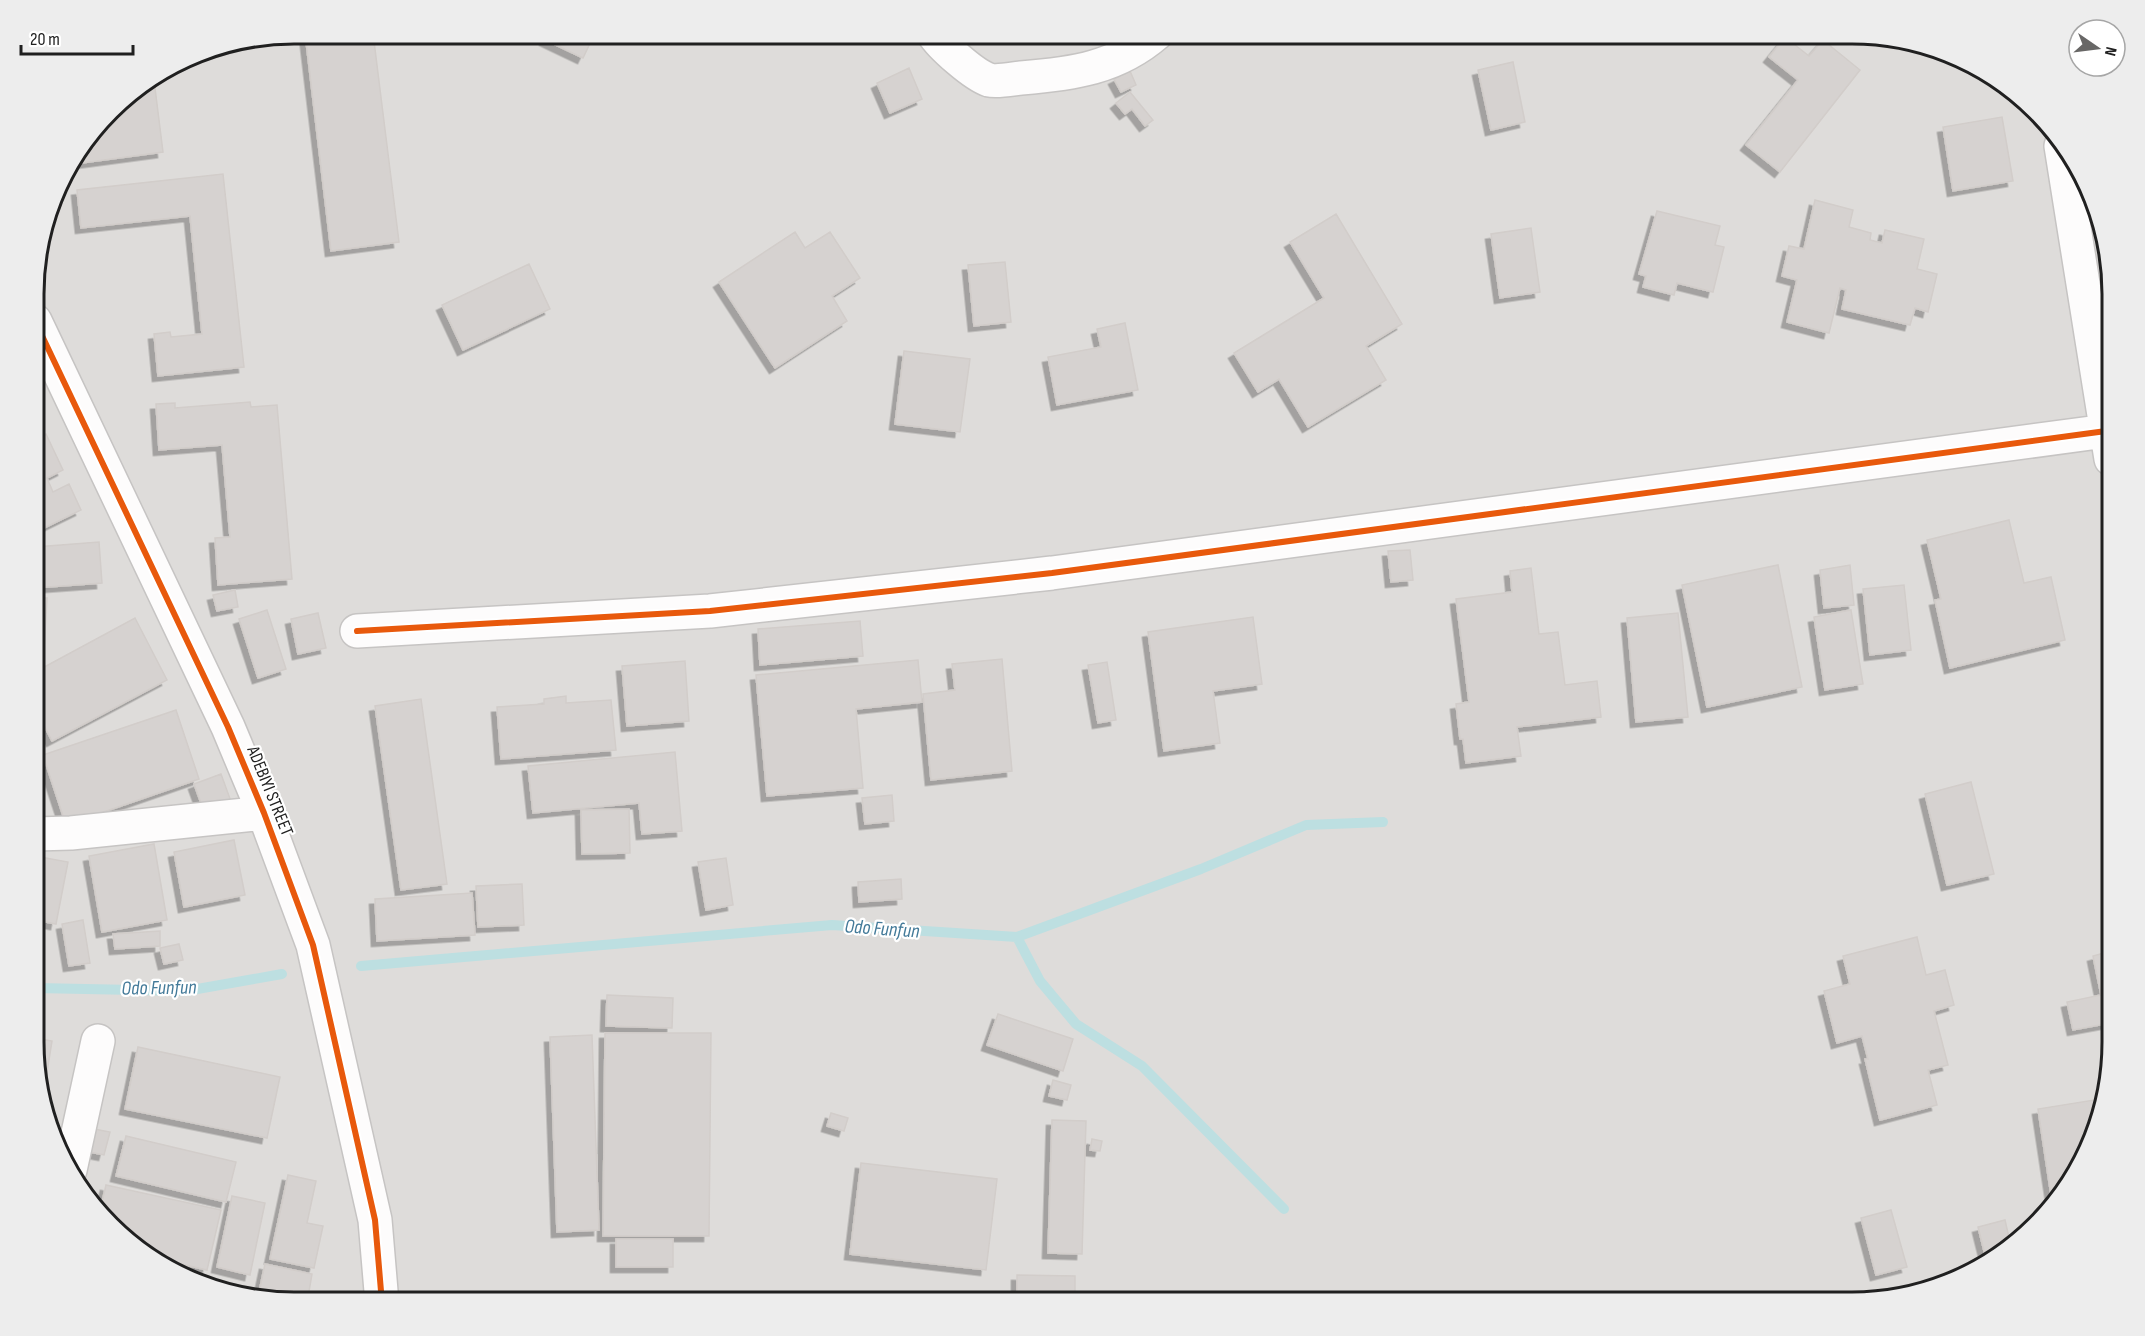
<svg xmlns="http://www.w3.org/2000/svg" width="2145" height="1336" viewBox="0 0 2145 1336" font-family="'Sofia Sans Condensed',sans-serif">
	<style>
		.residential { fill: #dedcda }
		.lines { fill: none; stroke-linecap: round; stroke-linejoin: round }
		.stream { stroke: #bddfe1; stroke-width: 10 }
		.building { fill: #d6d2d0; stroke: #d2cdca; stroke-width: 1.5; filter: url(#shadow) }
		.minor-casing { stroke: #c6c4c3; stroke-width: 36 }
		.minor { stroke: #fdfcfc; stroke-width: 33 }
		.cycleway-casing { stroke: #fff; stroke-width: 10 }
		.cycleway { stroke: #e8590c; stroke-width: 6 }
		.labels { text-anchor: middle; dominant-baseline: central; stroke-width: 4.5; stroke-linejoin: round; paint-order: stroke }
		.street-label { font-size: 18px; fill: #202020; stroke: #fff }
		.water-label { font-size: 20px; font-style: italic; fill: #437a99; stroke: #fff }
		.rim { fill: none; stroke: #202020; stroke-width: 3 }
	</style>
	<defs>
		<filter id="shadow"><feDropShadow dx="-5.5" dy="5.5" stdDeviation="0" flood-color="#0004"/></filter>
	</defs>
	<rect width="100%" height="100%" fill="#efece9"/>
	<path class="residential" d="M 293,33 L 1852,33 L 1935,47 L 1996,77 L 2077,163 L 2111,277 L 2111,1059 L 2098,1126 L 2068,1187 L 1982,1268 L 1868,1302 L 293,1303 L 210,1289 L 149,1259 L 77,1187 L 35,1076 L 35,260 L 60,178 L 121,98 L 194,53 Z"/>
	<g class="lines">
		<path class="stream" d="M 1017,937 L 1040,981 L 1076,1024 L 1142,1066 L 1284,1209
			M 361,966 L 832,925 L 1017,937 L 1201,869 L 1306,825 L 1383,822
			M 35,988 L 186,991 L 282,974"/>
	</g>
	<path class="building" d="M 305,33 L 373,33 L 399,242 L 331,251 Z
		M 548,33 L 595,33 L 583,58 L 545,40 Z
		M 1785,37 L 1809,56 L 1823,40 L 1860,70 L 1780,172 L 1746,145 L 1798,80 L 1769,57 Z
		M 1513,62 L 1525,122 L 1491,130 L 1478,70 Z
		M 909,68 L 922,99 L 890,113 L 877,83 Z
		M 1130,71 L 1136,85 L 1121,92 L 1114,79 Z
		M 154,80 L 163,152 L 82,163 L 80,152 L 121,98 L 149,81 Z
		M 1130,92 L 1153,120 L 1145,126 L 1132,109 L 1125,114 L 1116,103 Z
		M 2002,117 L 2013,181 L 1953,191 L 1943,127 Z
		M 223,174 L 244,367 L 158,376 L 154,334 L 170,332 L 171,337 L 202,334 L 190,216 L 81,228 L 77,190 Z
		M 1815,200 L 1853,210 L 1849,227 L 1871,233 L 1870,240 L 1882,243 L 1885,230 L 1924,239 L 1917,269 L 1937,274 L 1928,312 L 1915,308 L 1910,325 L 1842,309 L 1846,290 L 1840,288 L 1829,333 L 1787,322 L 1797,280 L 1782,276 L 1789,246 L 1804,249 Z
		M 1657,211 L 1720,226 L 1715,245 L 1724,247 L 1713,292 L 1677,283 L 1674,295 L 1643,287 L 1646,276 L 1639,274 Z
		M 1336,214 L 1402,324 L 1366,346 L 1386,380 L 1308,427 L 1279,379 L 1258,392 L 1234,353 L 1324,298 L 1290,242 Z
		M 1531,228 L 1540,292 L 1500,298 L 1491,234 Z
		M 795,232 L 805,248 L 830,232 L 860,278 L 832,296 L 847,321 L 775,368 L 719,282 Z
		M 1005,262 L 1011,322 L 974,326 L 968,265 Z
		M 529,264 L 550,309 L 463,350 L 442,305 Z
		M 1125,323 L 1138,390 L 1057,405 L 1048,357 L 1101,347 L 1097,329 Z
		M 904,351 L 970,359 L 960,432 L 895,424 Z
		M 250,402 L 251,407 L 277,405 L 292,579 L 218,585 L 215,538 L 230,537 L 222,445 L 159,450 L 156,404 L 175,403 L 175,408 Z
		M 46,434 L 63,470 L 47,478 L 53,492 L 69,484 L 81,510 L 40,530 L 35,520 L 35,440 Z
		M 2009,520 L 2024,583 L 2051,577 L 2065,640 L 1950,668 L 1935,600 L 1941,599 L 1927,540 Z
		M 99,542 L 102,583 L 35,588 L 35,547 Z
		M 1410,550 L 1413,580 L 1391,582 L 1388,551 Z
		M 1778,565 L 1802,687 L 1707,707 L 1682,585 Z
		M 1850,565 L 1854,605 L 1824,608 L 1820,570 Z
		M 1531,568 L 1539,634 L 1558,632 L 1565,685 L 1597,681 L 1601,717 L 1517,727 L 1521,756 L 1466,763 L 1463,739 L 1460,739 L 1456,704 L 1469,702 L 1456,599 L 1512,592 L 1510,571 Z
		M 1904,585 L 1911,650 L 1870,655 L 1863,589 Z
		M 235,590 L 238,607 L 217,611 L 213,595 Z
		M 35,598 L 47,598 L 44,649 L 35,648 Z
		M 267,610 L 286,669 L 258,678 L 239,619 Z
		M 1851,610 L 1863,684 L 1825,690 L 1814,617 Z
		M 318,613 L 326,648 L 298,654 L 291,619 Z
		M 1678,613 L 1688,717 L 1636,722 L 1627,618 Z
		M 1253,617 L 1262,684 L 1213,691 L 1220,743 L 1164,751 L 1148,632 Z
		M 135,618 L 167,680 L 52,741 L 35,708 L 35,672 Z
		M 860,621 L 863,656 L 760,665 L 758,629 Z
		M 1002,659 L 1012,771 L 931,780 L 923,694 L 955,690 L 952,664 Z
		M 918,660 L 922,702 L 856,709 L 863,788 L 767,796 L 756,675 Z
		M 685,661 L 689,721 L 627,726 L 622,666 Z
		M 1107,662 L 1116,720 L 1098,723 L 1088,665 Z
		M 566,696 L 566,703 L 611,700 L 616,750 L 501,759 L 497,707 L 544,704 L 544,699 Z
		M 421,699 L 447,884 L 401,890 L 375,706 Z
		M 176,710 L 199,779 L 66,825 L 43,755 Z
		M 675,752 L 682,831 L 642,834 L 639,803 L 533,813 L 528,766 Z
		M 221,774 L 233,807 L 206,817 L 194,784 Z
		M 1971,782 L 1994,874 L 1947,885 L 1925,794 Z
		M 892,795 L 894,821 L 865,824 L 862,798 Z
		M 629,809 L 630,853 L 582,854 L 581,810 Z
		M 234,840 L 245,895 L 184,907 L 174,852 Z
		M 154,844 L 167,920 L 102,932 L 89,856 Z
		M 35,856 L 68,862 L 56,924 L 35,920 Z
		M 726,858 L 733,905 L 706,910 L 698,862 Z
		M 901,879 L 902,899 L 859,902 L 858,882 Z
		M 522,884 L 524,925 L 478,927 L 476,886 Z
		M 472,893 L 475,935 L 377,941 L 375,899 Z
		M 83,920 L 90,963 L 69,966 L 62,924 Z
		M 160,931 L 160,946 L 115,949 L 113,934 Z
		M 1917,937 L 1926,975 L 1945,970 L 1954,1005 L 1934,1011 L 1948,1065 L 1928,1070 L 1937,1105 L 1880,1120 L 1865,1059 L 1868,1059 L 1862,1036 L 1837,1043 L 1824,991 L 1850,984 L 1843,956 Z
		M 179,944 L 183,960 L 164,964 L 160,948 Z
		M 2111,951 L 2111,1023 L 2073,1030 L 2067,1002 L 2101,995 L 2093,956 Z
		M 607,995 L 673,998 L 672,1028 L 606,1026 Z
		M 998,1014 L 1073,1039 L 1063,1071 L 987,1045 Z
		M 605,1033 L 711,1033 L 709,1236 L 603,1236 Z
		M 592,1035 L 599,1230 L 557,1232 L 550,1037 Z
		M 35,1038 L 52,1041 L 43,1097 L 35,1076 Z
		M 138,1047 L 280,1077 L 267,1138 L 125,1109 Z
		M 1053,1080 L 1071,1085 L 1067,1100 L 1049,1096 Z
		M 2094,1100 L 2098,1126 L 2068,1187 L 2052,1202 L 2038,1109 Z
		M 831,1113 L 848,1118 L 844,1131 L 827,1126 Z
		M 1052,1120 L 1086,1121 L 1082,1254 L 1048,1253 Z
		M 94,1129 L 110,1132 L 104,1155 L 89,1152 Z
		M 126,1136 L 236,1162 L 226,1202 L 116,1176 Z
		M 1092,1139 L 1102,1141 L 1100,1151 L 1090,1150 Z
		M 861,1163 L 997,1179 L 986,1270 L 850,1254 Z
		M 288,1175 L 316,1181 L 307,1223 L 323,1226 L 314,1268 L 270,1259 Z
		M 106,1185 L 221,1210 L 207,1270 L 146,1256 L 100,1211 Z
		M 232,1196 L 265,1203 L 250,1275 L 217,1267 Z
		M 1891,1210 L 1907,1267 L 1876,1275 L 1861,1218 Z
		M 2005,1220 L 2010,1242 L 1999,1252 L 1985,1255 L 1978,1227 Z
		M 616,1239 L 673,1239 L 673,1267 L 616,1267 Z
		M 1990,1260 L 1982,1268 L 1973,1271 L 1972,1266 Z
		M 265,1264 L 312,1274 L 307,1303 L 293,1303 L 258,1297 Z
		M 1017,1275 L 1075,1276 L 1075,1303 L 1017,1303 Z"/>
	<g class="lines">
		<defs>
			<path id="minor" d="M 933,33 C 941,46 974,75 989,80 C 997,82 1012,79 1021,78 C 1072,74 1117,68 1157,33
				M 2061,146 L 2111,459
				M 35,321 L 228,727 L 264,813 L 313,945 L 375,1220 L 382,1303
				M 357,631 L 710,611 L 1052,573 L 2106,431
				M 35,834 L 71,833 L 264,813
				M 70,1170 L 98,1041"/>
		</defs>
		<use href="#minor" class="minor-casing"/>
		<use href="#minor" class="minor"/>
		<defs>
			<path id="cycleway" d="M 35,321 L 228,727 L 264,813 L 313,945 L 375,1220 L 382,1303
				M 357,631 L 710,611 L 1052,573 L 2106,431"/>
		</defs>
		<use href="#cycleway" class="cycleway-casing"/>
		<use href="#cycleway" class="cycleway"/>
	</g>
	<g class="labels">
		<g class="street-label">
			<text transform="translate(270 791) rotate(68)">ADEBIYI STREET</text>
		</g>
		<g class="water-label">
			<text transform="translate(882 929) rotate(4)">Odo Funfun</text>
			<text transform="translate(159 988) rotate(-1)">Odo Funfun</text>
		</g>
	</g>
	<path d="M0 0H2145V1336H0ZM294 44H1852A250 250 0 0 1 2102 294V1042A250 250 0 0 1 1852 1292H294A250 250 0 0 1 44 1042V294A250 250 0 0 1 294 44Z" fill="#ededed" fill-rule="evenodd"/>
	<path class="rim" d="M294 44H1852A250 250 0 0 1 2102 294V1042A250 250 0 0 1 1852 1292H294A250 250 0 0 1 44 1042V294A250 250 0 0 1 294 44Z"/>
	<g transform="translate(2097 48) rotate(104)"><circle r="28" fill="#ffffff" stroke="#a6a6a6" stroke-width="1.5"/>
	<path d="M0-4.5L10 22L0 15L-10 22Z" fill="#686766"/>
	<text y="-9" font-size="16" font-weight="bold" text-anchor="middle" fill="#202020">N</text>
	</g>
	<path d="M21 45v9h112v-9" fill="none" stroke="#202020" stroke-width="3"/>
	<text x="30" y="45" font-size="18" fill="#202020" stroke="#ffffff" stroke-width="4.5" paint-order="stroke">20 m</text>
</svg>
